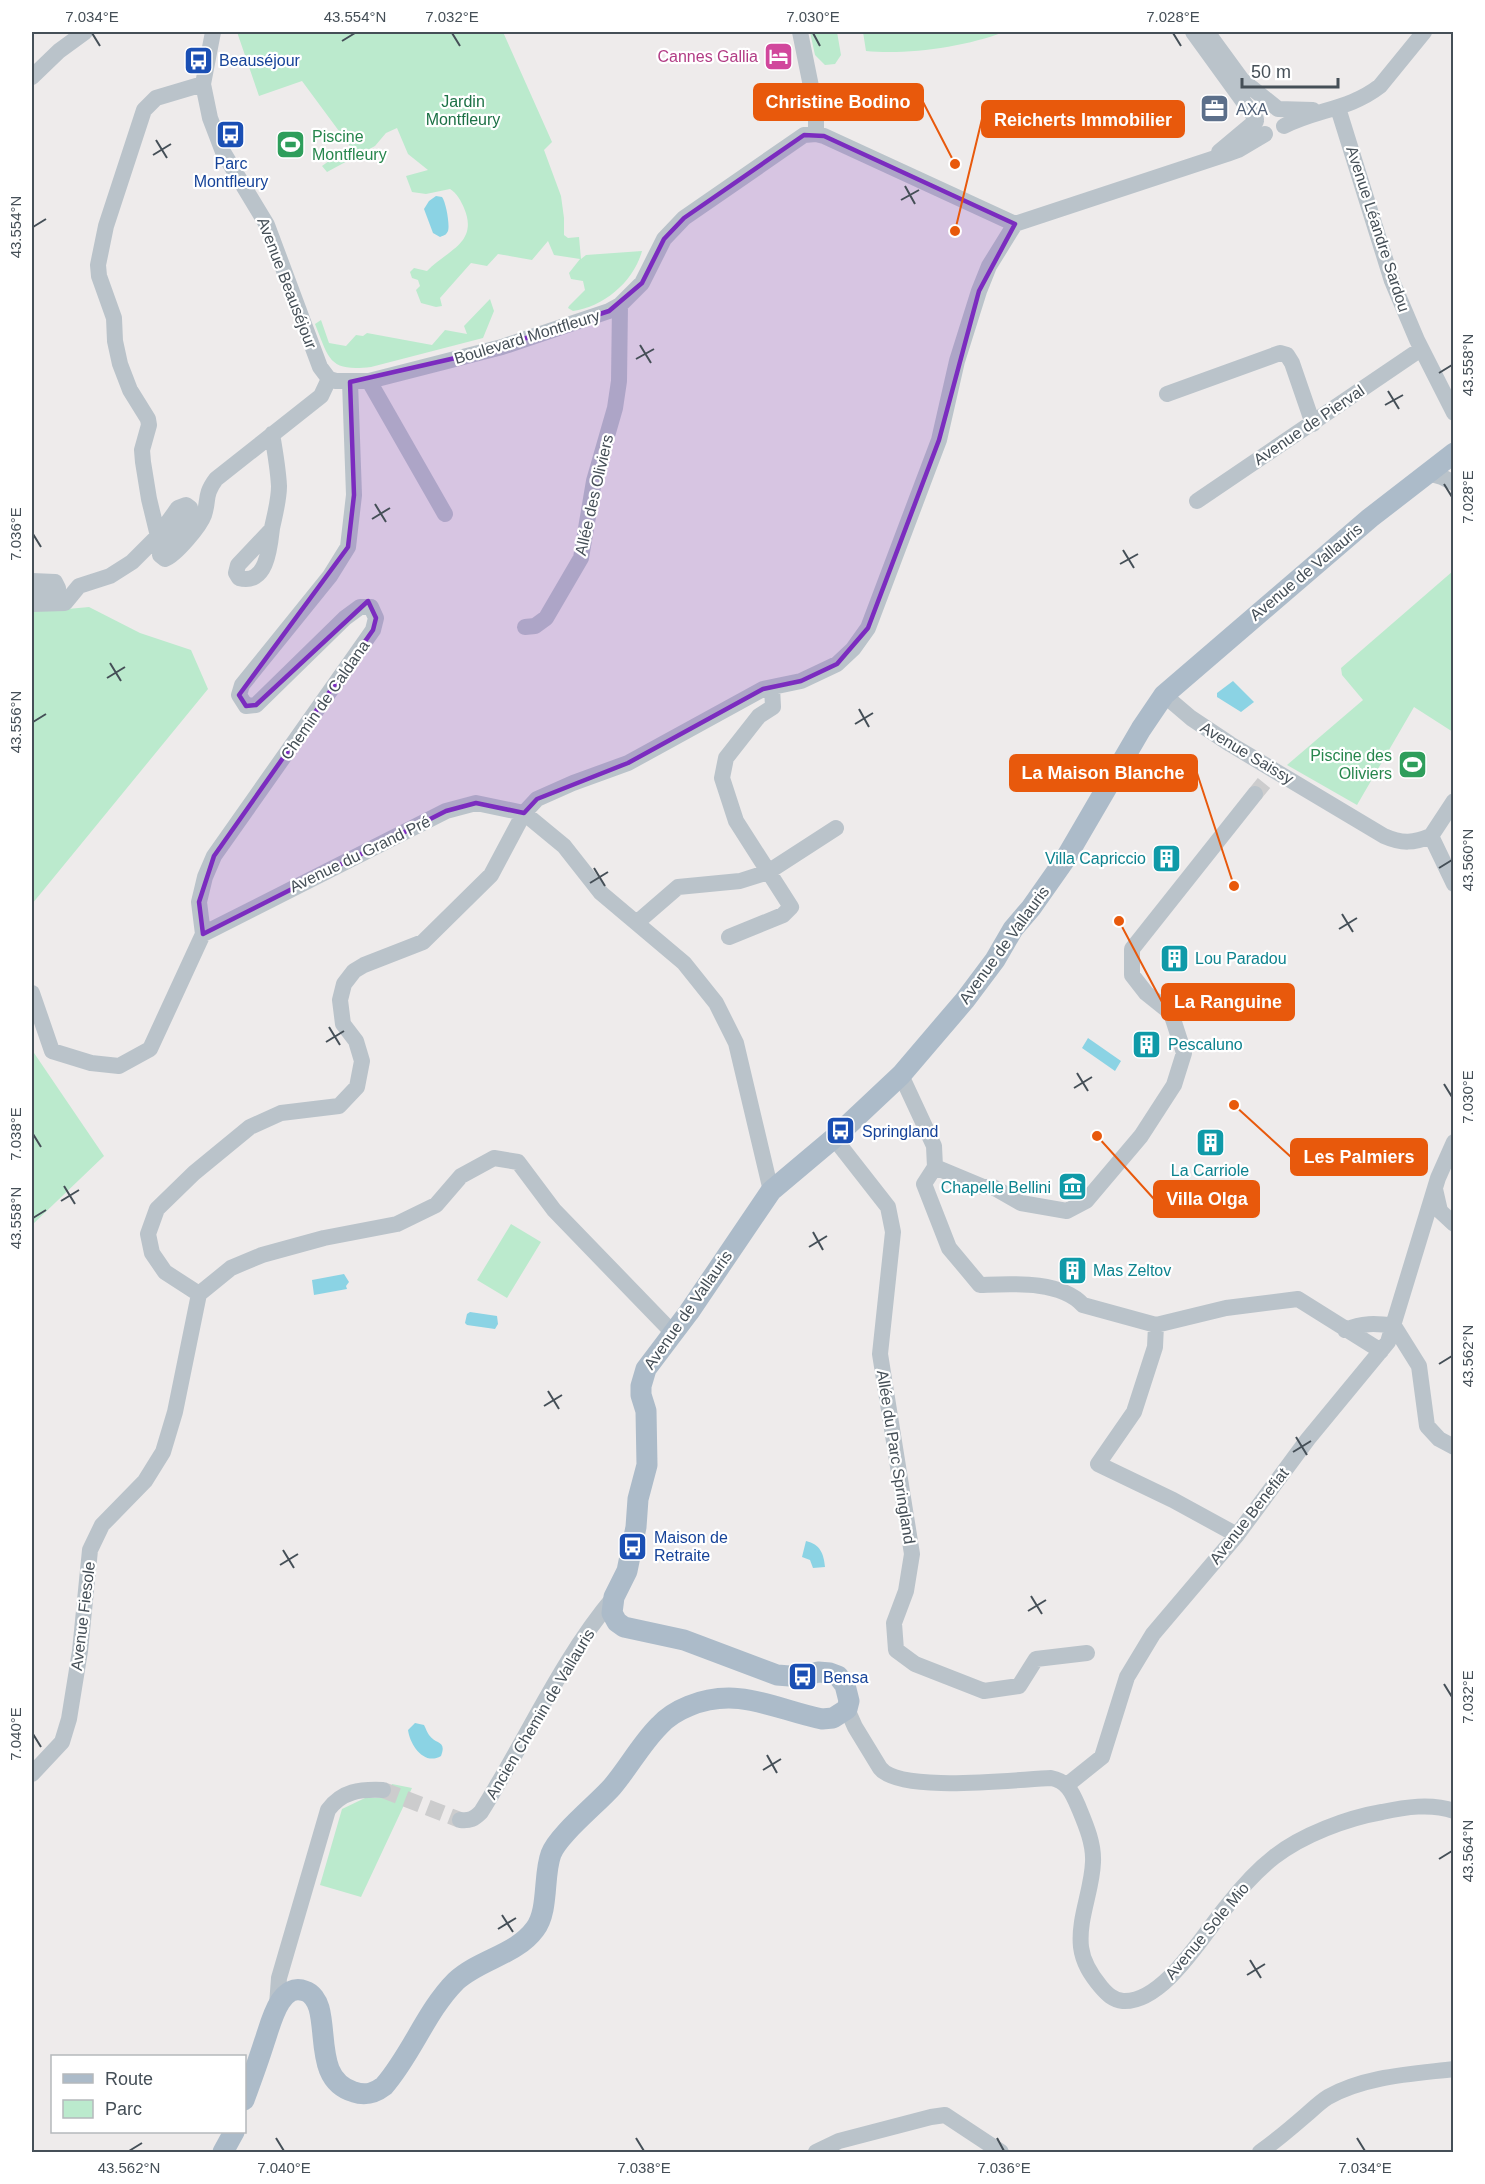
<svg xmlns="http://www.w3.org/2000/svg" width="1485" height="2184" viewBox="0 0 1485 2184" font-family="Helvetica,sans-serif">
	<style>
		.green { fill: #bbeacd }
		.water { fill: #8bd3e4 }
		.lines { fill: none; stroke-linecap: round; stroke-linejoin: round }
		.minor-tunnel { stroke: #cccccd; stroke-width: 16; stroke-dasharray: 16 8; stroke-linecap: butt }
		.minor { stroke: #bac3ca; stroke-width: 16 }
		.major { stroke: #acbbc9; stroke-width: 21 }
		.marked { fill: #7b2cbf; fill-opacity: 0.2; stroke: #7b2cbf; stroke-width: 4.5; stroke-linejoin: round }
		.ticks { fill: none; stroke: #454f57; stroke-width: 2 }
		.labels { text-anchor: middle; dominant-baseline: central; stroke-width: 4.5; stroke-linejoin: round; paint-order: stroke }
		.hotel-label { font-size: 16px; fill: #b23c85; stroke: #fff; text-anchor: end }
		.transit-label { font-size: 16px; fill: #164399; stroke: #fff; text-anchor: start }
		.park-label { font-size: 16px; fill: #1d7146; stroke: #fff }
		.service-label { font-size: 16px; fill: #4e5e75; stroke: #fff; text-anchor: start }
		.leisure-label { font-size: 16px; fill: #27864d; stroke: #fff; text-anchor: start }
		.street-label { font-size: 16px; fill: #454f57; stroke: #fff }
		.culture-label { font-size: 16px; fill: #0d838f; stroke: #fff; text-anchor: start }
		.leader { fill: none; stroke: #e8590c; stroke-width: 2 }
		.callout-dot { fill: #e8590c; stroke: #fff; stroke-width: 2 }
		.callout { fill: #e8590c; stroke: #e8590c; stroke-width: 2 }
		.callout-label { font-size: 18px; text-anchor: middle; font-weight: bold; fill: #fff }
		.neatline { fill: none; stroke: #454f57; stroke-width: 2 }
		.ticks-label { font-size: 15px; text-anchor: middle; fill: #454f57 }
	</style>
	<rect width="100%" height="100%" fill="#eeebeb"/>
	<path class="green" d="M 237,32 L 503,32 L 552,142 L 544,150 L 561,196 L 564,218 L 564,235 L 568,238 L 579,237 L 581,259 L 586,255 L 642,251 C 634,281 604,307 573,311 L 568,308 L 569,306 L 585,290 L 583,281 L 571,279 L 569,273 L 580,259 L 554,255 L 548,241 L 532,260 L 498,254 L 487,266 L 471,263 L 440,298 L 442,306 L 436,307 L 421,303 L 416,290 L 420,286 L 418,280 L 412,278 L 410,272 L 414,268 L 427,271 C 447,250 479,243 464,208 C 461,201 457,193 450,189 L 426,194 L 412,192 L 406,176 L 428,170 L 408,154 L 397,128 L 386,133 L 375,146 L 327,172 L 322,166 L 350,146 L 302,81 L 259,96 Z
		M 810,32 L 837,32 L 841,55 L 835,64 L 825,65 L 815,55 Z
		M 863,32 L 1004,32 C 965,47 907,55 866,51 Z
		M 490,299 L 494,311 L 483,338 L 371,367 C 329,372 329,359 315,324 L 321,320 L 329,343 L 346,346 L 356,335 L 363,336 L 367,333 L 432,345 L 445,330 L 467,334 L 464,326 Z
		M 1453,571 L 1453,732 L 1414,707 L 1357,805 L 1287,765 L 1363,700 L 1342,675 L 1341,668 Z
		M 89,607 L 140,633 L 191,650 L 208,689 L 32,904 L 32,609 L 57,610 Z
		M 32,1050 L 104,1156 L 32,1225 Z
		M 511,1224 L 541,1242 L 507,1298 L 477,1280 Z
		M 392,1784 L 412,1788 L 361,1897 L 320,1885 L 342,1809 L 365,1798 L 386,1798 Z"/>
	<path class="water" d="M 436,196 L 442,197 C 446,202 450,225 448,231 C 446,235 445,235 440,237 L 433,233 L 424,209 L 429,201 Z
		M 1233,681 L 1254,702 L 1241,712 L 1217,697 L 1217,693 Z
		M 1088,1038 L 1121,1061 L 1115,1071 L 1082,1048 Z
		M 344,1274 L 349,1282 L 346,1286 L 347,1289 L 314,1295 L 312,1280 Z
		M 470,1312 L 497,1316 L 498,1324 L 495,1329 L 467,1325 L 465,1323 L 467,1314 Z
		M 806,1541 C 820,1544 824,1554 825,1567 L 813,1568 L 810,1560 L 802,1557 Z
		M 415,1723 L 424,1725 C 426,1729 427,1732 429,1735 C 436,1745 447,1740 441,1756 C 424,1766 410,1745 408,1730 Z"/>
	<g class="lines">
		<path class="minor-tunnel" d="M 1255,794 L 1264,783
			M 383,1790 L 460,1820"/>
		<path class="minor" d="M 213,32 L 203,84 L 210,118 L 223,152 L 267,225 L 320,367 L 329,379 L 336,381 L 369,381 L 502,347 L 609,311 L 620,305 L 642,283 L 664,239 L 684,218 L 804,135 L 816,134 L 824,136 L 1015,224
			M 800,32 L 816,111 L 816,134
			M 1193,32 L 1256,119
			M 1207,32 L 1242,80 L 1278,109 L 1313,110
			M 32,77 L 59,51 L 85,32
			M 1338,108 L 1392,281 L 1417,340 L 1454,413
			M 1284,126 C 1317,109 1349,110 1380,86 L 1424,32
			M 1219,152 L 1256,121
			M 369,381 L 445,514
			M 1167,394 L 1280,353 L 1287,355 L 1292,363 L 1313,424
			M 1428,473 L 1442,477 L 1454,483
			M 1197,501 L 1421,349
			M 272,529 L 238,565 L 236,573 L 239,578 C 267,586 270,546 272,528 C 275,514 279,500 279,486 C 278,468 275,451 272,434
			M 158,536 L 149,499 L 143,462 L 142,450 L 149,425 L 148,419 L 130,390 L 120,364 L 115,341 L 114,318 L 99,276 L 98,265 L 106,226 L 144,110 L 156,98 L 203,84
			M 32,581 L 55,582 L 58,588 L 50,592 L 32,592
			M 32,604 L 65,603 L 79,586 L 110,576 L 132,562 L 158,536 L 178,508 L 186,505 L 190,508 L 190,514 L 160,555 L 165,559 C 176,555 200,526 204,515 C 209,500 204,495 216,479 L 321,396 L 329,379
			M 525,627 L 535,626 L 546,618 L 581,558 L 594,481 L 615,408 L 619,381 L 620,305
			M 1164,695 L 1191,718 L 1230,744 L 1384,836 C 1402,844 1414,843 1431,836
			M 1431,836 L 1454,884
			M 1431,836 L 1454,801
			M 641,919 L 678,887 L 740,881 L 768,872 L 836,828
			M 203,934 L 446,811 L 476,803 L 524,813 L 564,846 L 601,893 L 684,963 L 716,1003 L 736,1043 L 771,1191
			M 729,937 L 783,915 L 791,907 L 736,821 L 722,778 L 726,758 L 759,716 L 773,707 L 772,687
			M 32,993 L 52,1051 L 91,1063 L 119,1066 L 150,1049 L 203,934 L 199,902 L 205,877 L 214,856 L 373,630 L 376,618 L 371,607 L 360,607 L 345,618 L 256,705 L 246,706 L 239,695 L 242,685 L 330,576 L 348,547 L 354,495 L 350,382
			M 901,1075 L 934,1146 L 935,1167 L 924,1184 L 949,1248 L 980,1285 C 1011,1284 1060,1280 1083,1305 L 1156,1325 L 1226,1308 L 1298,1299 L 1381,1351
			M 834,1138 L 888,1207 L 893,1232 L 880,1354 L 912,1554 L 906,1591 L 894,1623 L 896,1650 L 915,1664 L 984,1691 L 1019,1686 L 1036,1659 L 1087,1653
			M 935,1167 L 983,1187 L 993,1187 L 1021,1203 L 1067,1211 L 1086,1201 L 1141,1136 L 1174,1085 L 1184,1053 L 1171,1013 L 1146,993 L 1132,975 L 1132,949 L 1255,794
			M 1435,1189 L 1440,1211 L 1454,1224
			M 199,1294 L 165,1272 L 152,1253 L 148,1234 L 157,1209 L 194,1173 L 250,1127 L 281,1113 L 339,1106 L 357,1087 L 362,1061 L 356,1041 L 343,1024 L 340,1000 L 344,984 L 354,971 L 364,965 L 423,942 L 491,875 L 524,813 L 537,799 L 573,783 L 628,763 L 763,689 L 801,681 L 837,664 L 853,649 L 868,628 L 939,440 L 957,361 L 979,291 L 989,266 L 1015,224 L 1227,154 L 1238,150 L 1265,134
			M 199,1294 L 231,1268 L 262,1255 L 324,1238 L 397,1224 L 436,1205 L 461,1176 L 494,1158 L 518,1162 L 554,1210 L 673,1333
			M 1156,1325 L 1155,1347 L 1134,1412 L 1098,1464 L 1173,1500 L 1237,1535
			M 1345,1330 C 1362,1323 1375,1323 1394,1326 L 1419,1366 L 1427,1426 L 1439,1439 L 1454,1447
			M 847,1709 L 855,1727 L 880,1768 C 900,1794 1018,1779 1051,1778 C 1067,1781 1072,1792 1078,1806 C 1085,1823 1094,1843 1093,1862 C 1092,1891 1078,1918 1081,1947 C 1083,1963 1091,1975 1101,1987 C 1107,1994 1113,2000 1123,2001 C 1164,2003 1204,1933 1227,1906 C 1241,1888 1256,1871 1274,1857 C 1302,1835 1347,1818 1382,1812 C 1405,1807 1431,1803 1454,1811
			M 32,1774 L 62,1742 L 69,1719 L 80,1651 L 90,1550 L 102,1525 L 145,1481 L 163,1452 L 175,1412 L 199,1294
			M 1067,1785 L 1102,1757 L 1127,1677 L 1153,1634 L 1237,1535 L 1308,1439 L 1388,1342 L 1438,1178 L 1454,1142
			M 460,1820 C 470,1821 474,1819 481,1812 C 526,1741 560,1661 614,1597
			M 277,2005 L 279,1978 L 328,1810 C 342,1791 360,1789 383,1790
			M 816,2152 L 839,2141 L 931,2117 L 945,2115 L 1001,2152
			M 1260,2152 C 1276,2141 1291,2128 1306,2115 C 1313,2109 1320,2102 1328,2097 C 1365,2076 1412,2074 1454,2069"/>
		<path class="major" d="M 244,2100 C 251,2081 258,2062 264,2043 C 270,2027 279,1981 305,1991 C 312,1993 317,2001 319,2008 C 327,2037 317,2081 354,2092 C 366,2096 375,2093 384,2086 C 412,2054 426,2011 456,1981 C 480,1959 516,1955 535,1929 C 549,1911 543,1875 551,1854 C 558,1835 597,1804 612,1787 C 629,1767 641,1744 659,1726 C 667,1717 679,1710 689,1706 C 738,1686 774,1709 822,1719 L 833,1718 L 847,1709 L 849,1701 L 845,1685 L 838,1676 L 830,1673 L 818,1672 L 802,1677 L 777,1675 L 684,1640 L 624,1627 L 617,1622 L 612,1613 L 614,1597 L 627,1571 L 636,1527 L 638,1499 L 647,1465 L 646,1411 L 641,1395 L 641,1386 L 646,1369 L 689,1312 L 771,1191 L 834,1138 L 901,1075 L 965,1000 L 995,960 L 1013,929 L 1031,908 L 1064,861 L 1141,729 L 1164,695 L 1370,518 L 1454,453
			M 223,2152 L 234,2132"/>
	</g>
	<path class="marked" d="M 804,135 L 824,136 L 1015,224 L 979,291 L 939,440 L 868,628 L 837,664 L 801,681 L 763,689 L 628,763 L 537,799 L 524,813 L 476,803 L 446,811 L 203,934 L 199,902 L 214,856 L 373,630 L 376,618 L 368,601 L 256,705 L 246,706 L 239,695 L 348,547 L 354,495 L 350,382 L 486,351 L 609,311 L 642,283 L 664,239 L 684,218 Z"/>
	<path class="ticks" d="M 92,33 L 100,46M 452,33 L 460,46M 813,33 L 820,46M 1173,33 L 1181,46M 342,41 L 355,33M 156,140 L 167,158M 153,155 L 171,144M 905,186 L 915,204M 901,200 L 919,190M 33,227 L 46,219M 640,345 L 651,363M 636,359 L 654,349M 1439,373 L 1452,365M 1388,391 L 1399,409M 1385,405 L 1403,395M 1444,484 L 1452,497M 375,504 L 386,522M 372,519 L 390,508M 33,534 L 41,547M 1123,550 L 1134,568M 1120,564 L 1138,554M 110,663 L 121,681M 107,678 L 125,667M 859,709 L 869,727M 33,722 L 46,714M 855,724 L 873,713M 594,868 L 605,886M 1439,868 L 1452,860M 590,883 L 608,872M 1342,914 L 1353,932M 1339,929 L 1357,918M 329,1027 L 340,1045M 326,1042 L 344,1031M 1077,1073 L 1088,1091M 1444,1084 L 1452,1097M 1074,1088 L 1092,1077M 33,1134 L 41,1147M 64,1186 L 75,1204M 61,1201 L 79,1190M 33,1218 L 46,1210M 813,1232 L 823,1250M 809,1247 L 827,1236M 1439,1364 L 1452,1356M 548,1391 L 559,1409M 544,1406 L 562,1395M 1296,1437 L 1307,1455M 1293,1452 L 1311,1441M 283,1550 L 294,1568M 280,1565 L 298,1554M 1031,1596 L 1042,1614M 1028,1611 L 1046,1600M 1444,1684 L 1452,1697M 33,1734 L 41,1747M 767,1755 L 777,1773M 763,1770 L 781,1759M 1439,1859 L 1452,1851M 502,1915 L 513,1932M 498,1929 L 516,1918M 1250,1960 L 1261,1978M 1247,1975 L 1265,1964M 276,2138 L 284,2151M 636,2138 L 644,2151M 997,2138 L 1004,2151M 1357,2138 L 1365,2151M 129,2151 L 142,2143"/>
	<defs>
		<symbol id="hotel-square" viewBox="-11 -11 22 22"><rect x="-9" y="-9" width="18" height="18" rx="4" fill="#d1479c" stroke="#fff"/><path d="M-6-4.5h1.5V1H6V5H4.5V3h-9V5H-6ZM-4 0a1.8 1.8 0 1 1 3.6 0ZM.5 0V-2.5h3Q6-2.5 6 0Z" fill="#fff"/></symbol>
		<symbol id="bus-square" viewBox="-11 -11 22 22"><rect x="-9" y="-9" width="18" height="18" rx="4" fill="#1a4fb4" stroke="#fff"/><path d="M-5-6H5V4H4V6H2V4H-2V6H-4V4H-5ZM-3.5-4V0h7V-4ZM-3.5 1.2v1.5H-2V1.2ZM2 1.2v1.5H3.5V1.2Z" fill="#fff"/></symbol>
		<symbol id="office-square" viewBox="-11 -11 22 22"><rect x="-9" y="-9" width="18" height="18" rx="4" fill="#5c6f8a" stroke="#fff"/><path d="M-6-3h4V-5.5h4V-3h4V5H-6ZM-1-4.5V-3h2v-1.5ZM-6 0V1H6V0Z" fill="#fff"/></symbol>
		<symbol id="stadium-square" viewBox="-11 -11 22 22"><rect x="-9" y="-9" width="18" height="18" rx="4" fill="#2e9e5b" stroke="#fff"/><path d="M0-5a6.5 5 0 1 0 0 10a6.5 5 0 1 0 0-10ZM-3.5-1.8h7v3.6h-7Z" fill="#fff"/></symbol>
		<symbol id="building-square" viewBox="-11 -11 22 22"><rect x="-9" y="-9" width="18" height="18" rx="4" fill="#0f9aa8" stroke="#fff"/><path d="M-4-6H4V6H1V3H-1V6H-4ZM-2.5-4.3h1.7v1.8h-1.7ZM.8-4.3h1.7v1.8H.8ZM-2.5-1h1.7V.8h-1.7ZM.8-1h1.7V.8H.8Z" fill="#fff"/></symbol>
		<symbol id="museum-square" viewBox="-11 -11 22 22"><rect x="-9" y="-9" width="18" height="18" rx="4" fill="#0f9aa8" stroke="#fff"/><path d="M0-6L6-3V-2H-6V-3ZM-5-1h2V3h-2ZM-1-1h2V3h-2ZM3-1h2V3H3ZM-6 4H6V6H-6Z" fill="#fff"/></symbol>
	</defs>
	<g fill-rule="evenodd">
		<use href="#hotel-square" x="762" y="40" width="33" height="33"/>
		<use href="#bus-square" x="182" y="44" width="33" height="33"/>
		<use href="#office-square" x="1198" y="92" width="33" height="33"/>
		<use href="#bus-square" x="214" y="118" width="33" height="33"/>
		<use href="#stadium-square" x="274" y="128" width="33" height="33"/>
		<use href="#stadium-square" x="1396" y="748" width="33" height="33"/>
		<use href="#building-square" x="1150" y="842" width="33" height="33"/>
		<use href="#building-square" x="1158" y="942" width="33" height="33"/>
		<use href="#building-square" x="1130" y="1028" width="33" height="33"/>
		<use href="#bus-square" x="824" y="1114" width="33" height="33"/>
		<use href="#building-square" x="1194" y="1126" width="33" height="33"/>
		<use href="#museum-square" x="1056" y="1170" width="33" height="33"/>
		<use href="#building-square" x="1056" y="1254" width="33" height="33"/>
		<use href="#bus-square" x="616" y="1530" width="33" height="33"/>
		<use href="#bus-square" x="786" y="1660" width="33" height="33"/>
	</g>
	<g class="labels">
		<g class="hotel-label">
			<text x="758" y="56">Cannes Gallia</text>
		</g>
		<g class="transit-label">
			<text x="219" y="60">Beauséjour</text>
			<text x="231" y="163" text-anchor="middle">Parc<tspan x="231" dy="18">Montfleury</tspan></text>
			<text x="862" y="1131">Springland</text>
			<text x="654" y="1537">Maison de<tspan x="654" dy="18">Retraite</tspan></text>
			<text x="823" y="1677">Bensa</text>
		</g>
		<g class="park-label">
			<text x="463" y="101">Jardin<tspan x="463" dy="18">Montfleury</tspan></text>
		</g>
		<g class="service-label">
			<text x="1236" y="109">AXA</text>
		</g>
		<g class="leisure-label">
			<text x="312" y="136">Piscine<tspan x="312" dy="18">Montfleury</tspan></text>
			<text x="1392" y="755" text-anchor="end">Piscine des<tspan x="1392" dy="18">Oliviers</tspan></text>
		</g>
		<g class="street-label">
			<text transform="translate(1378 229) rotate(72)">Avenue Léandre Sardou</text>
			<text transform="translate(287 283) rotate(69)">Avenue Beauséjour</text>
			<text transform="translate(527 337) rotate(-17)">Boulevard Montfleury</text>
			<text transform="translate(1309 425) rotate(-34)">Avenue de Pierval</text>
			<text transform="translate(594 495) rotate(-77)">Allée des Oliviers</text>
			<text transform="translate(1306 572) rotate(-40)">Avenue de Vallauris</text>
			<text transform="translate(325 700) rotate(-55)">Chemin de Caldana</text>
			<text transform="translate(1247 753) rotate(31)">Avenue Saissy</text>
			<text transform="translate(360 854) rotate(-26)">Avenue du Grand Pré</text>
			<text transform="translate(1004 945) rotate(-54)">Avenue de Vallauris</text>
			<text transform="translate(688 1310) rotate(-55)">Avenue de Vallauris</text>
			<text transform="translate(896 1457) rotate(81)">Allée du Parc Springland</text>
			<text transform="translate(1249 1516) rotate(-52)">Avenue Benefiat</text>
			<text transform="translate(83 1616) rotate(-83)">Avenue Fiesole</text>
			<text transform="translate(540 1714) rotate(-59)">Ancien Chemin de Vallauris</text>
			<text transform="translate(1207 1931) rotate(-50)">Avenue Sole Mio</text>
		</g>
		<g class="culture-label">
			<text x="1146" y="858" text-anchor="end">Villa Capriccio</text>
			<text x="1195" y="958">Lou Paradou</text>
			<text x="1168" y="1044">Pescaluno</text>
			<text x="1210" y="1170" text-anchor="middle">La Carriole</text>
			<text x="1051" y="1187" text-anchor="end">Chapelle Bellini</text>
			<text x="1093" y="1270">Mas Zeltov</text>
		</g>
	</g>
	<path class="leader" d="M955 164L923 102M955 231L982 119M1234 886L1197 773M1119 921L1162 1002M1234 1105L1291 1157M1097 1136L1154 1199"/>
	<g class="callout-dot">
		<circle cx="955" cy="164" r="6"/>
		<circle cx="955" cy="231" r="6"/>
		<circle cx="1234" cy="886" r="6"/>
		<circle cx="1119" cy="921" r="6"/>
		<circle cx="1234" cy="1105" r="6"/>
		<circle cx="1097" cy="1136" r="6"/>
	</g>
	<g class="callout">
		<rect x="754" y="84" width="169" height="36" rx="6"/>
		<rect x="982" y="101" width="202" height="36" rx="6"/>
		<rect x="1010" y="755" width="187" height="36" rx="6"/>
		<rect x="1162" y="984" width="132" height="36" rx="6"/>
		<rect x="1291" y="1139" width="136" height="36" rx="6"/>
		<rect x="1154" y="1181" width="105" height="36" rx="6"/>
	</g>
	<g class="callout-label">
		<text x="838" y="108">Christine Bodino</text>
		<text x="1083" y="126">Reicherts Immobilier</text>
		<text x="1103" y="779">La Maison Blanche</text>
		<text x="1228" y="1008">La Ranguine</text>
		<text x="1359" y="1163">Les Palmiers</text>
		<text x="1207" y="1205">Villa Olga</text>
	</g>
	<rect width="1485" height="2184" fill="none" stroke="#ffffff" stroke-width="66"/>
	<rect x="51" y="2055" width="195" height="78" fill="#ffffff" stroke="#b5b9bc" stroke-width="1.5"/>
	<rect x="63" y="2074" width="30" height="9" fill="#acbbc9" stroke="#b5b9bc" stroke-width="1.5"/>
	<text x="105" y="2085" font-size="18" fill="#454f57">Route</text>
	<rect x="63" y="2100" width="30" height="18" fill="#bbeacd" stroke="#b5b9bc" stroke-width="1.5"/>
	<text x="105" y="2115" font-size="18" fill="#454f57">Parc</text>
	<path d="M1242 78v9h96v-9" fill="none" stroke="#454f57" stroke-width="3"/>
	<text x="1251" y="78" font-size="18" fill="#454f57" stroke="#ffffff" stroke-width="4.5" paint-order="stroke">50 m</text>
	<rect x="33" y="33" width="1419" height="2118" class="neatline"/>
	<g class="ticks-label">
		<text x="92" y="22">7.034°E</text>
		<text x="355" y="22">43.554°N</text>
		<text x="452" y="22">7.032°E</text>
		<text x="813" y="22">7.030°E</text>
		<text x="1173" y="22">7.028°E</text>
		<text transform="translate(16 227) rotate(-90)" y="5">43.554°N</text>
		<text transform="translate(1468 365) rotate(-90)" y="5">43.558°N</text>
		<text transform="translate(1468 497) rotate(-90)" y="5">7.028°E</text>
		<text transform="translate(16 534) rotate(-90)" y="5">7.036°E</text>
		<text transform="translate(16 722) rotate(-90)" y="5">43.556°N</text>
		<text transform="translate(1468 860) rotate(-90)" y="5">43.560°N</text>
		<text transform="translate(1468 1097) rotate(-90)" y="5">7.030°E</text>
		<text transform="translate(16 1134) rotate(-90)" y="5">7.038°E</text>
		<text transform="translate(16 1218) rotate(-90)" y="5">43.558°N</text>
		<text transform="translate(1468 1356) rotate(-90)" y="5">43.562°N</text>
		<text transform="translate(1468 1697) rotate(-90)" y="5">7.032°E</text>
		<text transform="translate(16 1734) rotate(-90)" y="5">7.040°E</text>
		<text transform="translate(1468 1851) rotate(-90)" y="5">43.564°N</text>
		<text x="129" y="2173">43.562°N</text>
		<text x="284" y="2173">7.040°E</text>
		<text x="644" y="2173">7.038°E</text>
		<text x="1004" y="2173">7.036°E</text>
		<text x="1365" y="2173">7.034°E</text>
	</g>
</svg>
